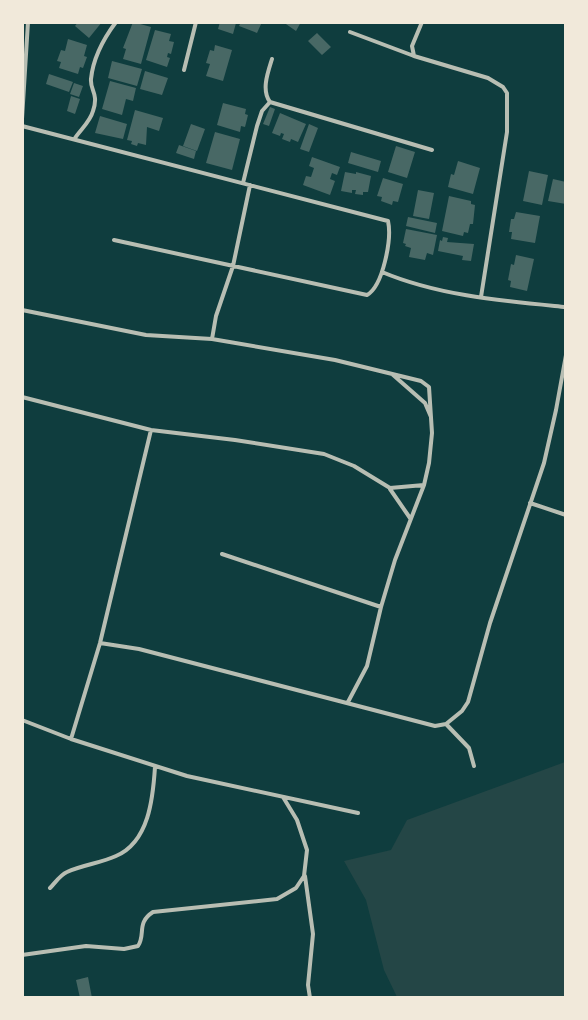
<svg xmlns="http://www.w3.org/2000/svg" width="588" height="1020" viewBox="0 0 588 1020" font-family="'DM Sans',sans-serif">
	<style>
		.green { fill: #244646 }
		.building { fill: #486865 }
		.lines { fill: none; stroke-linecap: round; stroke-linejoin: round }
		.minor { stroke: #b8beb3; stroke-width: 4 }
	</style>
	<rect width="100%" height="100%" fill="#0f3d3e"/>
	<path class="green" d="M 565,762 L 565,997 L 397,997 L 384,970 L 366,900 L 344,861 L 391,850 L 407,820 Z"/>
	<path class="building" d="M 78,22 L 102,22 L 89,38 L 75,26 Z
		M 133,22 L 151,27 L 141,64 L 123,59 L 126,49 L 123,48 Z
		M 220,22 L 236,23 L 233,34 L 218,29 Z
		M 241,22 L 262,22 L 257,33 L 239,26 Z
		M 283,22 L 301,22 L 296,31 Z
		M 155,30 L 171,34 L 169,41 L 174,42 L 171,54 L 168,53 L 167,57 L 170,58 L 167,67 L 146,60 Z
		M 317,33 L 331,47 L 322,55 L 308,41 Z
		M 68,39 L 87,45 L 84,56 L 87,57 L 83,68 L 80,67 L 78,74 L 59,68 L 61,62 L 57,61 L 61,50 L 65,51 Z
		M 215,45 L 232,50 L 223,81 L 206,76 L 210,64 L 206,63 L 210,50 L 214,51 Z
		M 112,61 L 142,69 L 137,86 L 108,78 Z
		M 145,71 L 168,78 L 162,95 L 140,89 Z
		M 49,74 L 73,82 L 69,92 L 46,84 Z
		M 110,81 L 136,88 L 133,101 L 126,99 L 122,115 L 102,109 Z
		M 74,83 L 83,86 L 79,97 L 70,94 Z
		M 71,96 L 80,99 L 75,114 L 67,111 Z
		M 223,103 L 246,109 L 245,114 L 248,115 L 245,127 L 241,126 L 240,132 L 217,125 Z
		M 270,107 L 275,109 L 269,126 L 263,124 Z
		M 135,110 L 163,118 L 159,131 L 147,127 L 146,145 L 138,143 L 137,146 L 131,144 L 132,141 L 127,140 Z
		M 280,113 L 306,124 L 298,142 L 291,139 L 290,142 L 282,139 L 284,134 L 281,133 L 280,136 L 272,133 Z
		M 100,116 L 127,124 L 123,139 L 95,133 Z
		M 191,124 L 205,129 L 197,151 L 183,146 Z
		M 309,124 L 318,128 L 309,152 L 300,149 Z
		M 215,132 L 240,139 L 232,170 L 206,163 Z
		M 179,145 L 196,151 L 194,159 L 176,153 Z
		M 396,146 L 415,152 L 407,178 L 388,172 Z
		M 351,152 L 381,161 L 378,172 L 348,163 Z
		M 312,157 L 340,167 L 337,175 L 332,173 L 330,179 L 335,181 L 330,195 L 303,185 L 306,176 L 311,177 L 314,168 L 309,166 Z
		M 458,161 L 480,168 L 473,194 L 448,187 L 451,174 L 454,175 Z
		M 529,171 L 548,175 L 542,205 L 523,201 Z
		M 345,172 L 356,174 L 356,172 L 371,176 L 368,192 L 363,192 L 363,195 L 355,194 L 356,190 L 352,190 L 352,193 L 341,191 Z
		M 383,178 L 403,184 L 398,202 L 393,201 L 392,205 L 381,201 L 382,197 L 377,196 Z
		M 553,179 L 566,182 L 566,204 L 548,201 Z
		M 418,190 L 434,193 L 429,219 L 413,216 Z
		M 449,196 L 471,201 L 471,204 L 475,205 L 473,224 L 470,224 L 468,233 L 464,232 L 463,236 L 442,231 Z
		M 516,212 L 540,216 L 535,243 L 511,239 L 512,232 L 509,232 L 511,219 L 514,219 Z
		M 408,217 L 437,223 L 435,233 L 406,226 Z
		M 406,229 L 437,235 L 433,255 L 427,253 L 425,260 L 409,257 L 411,248 L 405,246 L 406,244 L 403,243 Z
		M 443,237 L 448,238 L 447,242 L 474,244 L 471,261 L 462,260 L 463,256 L 438,251 L 440,240 L 442,241 Z
		M 516,255 L 534,259 L 527,291 L 510,287 L 511,281 L 508,280 L 511,264 L 514,265 Z
		M 88,977 L 92,998 L 80,998 L 76,980 Z"/>
	<g class="lines">
		<path class="minor" d="M 350,32 L 414,56 L 488,78 L 503,87 L 507,93 L 507,132 L 481,297
			M 414,56 L 412,46 L 422,22
			M 184,70 L 196,22
			M 270,102 L 432,150
			M 22,119 L 28,22
			M 22,126 L 384,220 L 388,221 C 392,239 383,286 367,295 L 114,240
			M 75,138 C 81,129 90,122 93,111 C 99,93 90,91 91,79 C 93,59 104,38 116,22
			M 243,183 L 257,126 L 262,111 L 270,102 C 261,90 268,72 272,59
			M 382,272 C 439,296 504,301 566,307
			M 22,310 L 146,335 L 212,339 L 335,360 L 421,381 L 429,387 L 432,433 L 429,463 L 424,485 L 395,560 L 381,607 L 367,666 L 348,702
			M 212,339 L 216,316 L 233,266 L 250,185
			M 392,374 L 425,403 L 431,417
			M 22,397 L 151,430 L 235,440 L 324,454 L 354,466 L 390,488 L 424,485
			M 390,489 L 410,518
			M 530,503 L 566,515
			M 222,554 L 381,607
			M 100,643 L 139,649 L 435,726 L 446,724 L 462,711 L 468,702 L 490,623 L 544,463 L 556,410 L 566,355
			M 22,720 L 71,739 L 187,776 L 358,813
			M 446,724 L 469,748 L 474,766
			M 71,739 L 100,643 L 151,430
			M 305,876 L 313,934 L 308,985 L 310,998
			M 50,888 C 55,883 60,875 67,872 C 82,865 101,863 116,856 C 149,842 153,798 155,767
			M 22,955 L 86,946 L 124,949 L 138,946 C 146,934 136,923 153,912 L 277,899 L 296,888 L 304,876 L 307,850 L 297,820 L 283,797"/>
	</g>
	<rect width="588" height="1020" fill="none" stroke="#f1e9da" stroke-width="48"/>
</svg>
